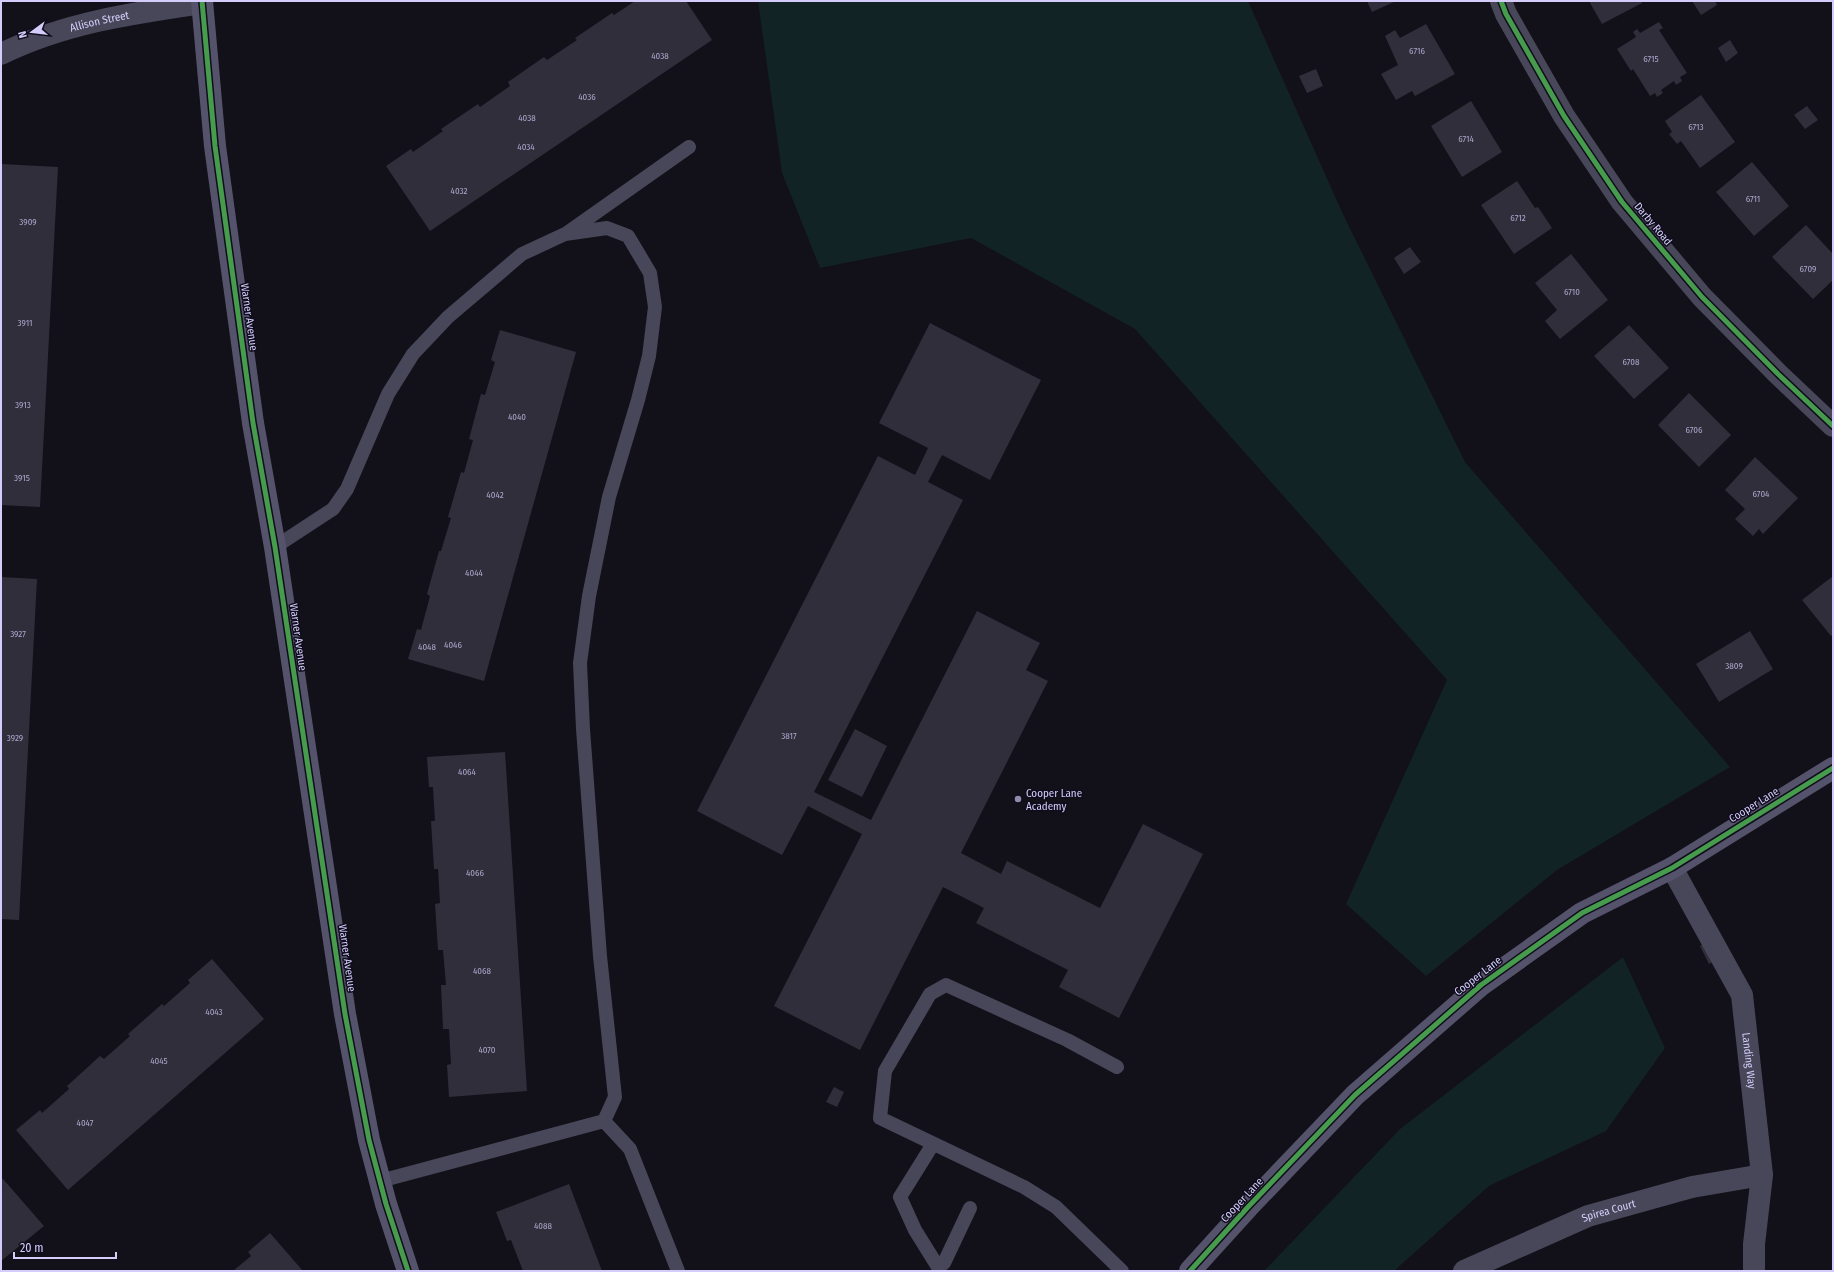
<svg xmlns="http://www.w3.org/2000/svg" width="1834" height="1272" viewBox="0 0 1834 1272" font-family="'Fira Sans Condensed',sans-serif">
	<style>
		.green { fill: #112324 }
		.building { fill: #312e3b }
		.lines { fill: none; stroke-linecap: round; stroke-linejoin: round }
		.lane { stroke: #484659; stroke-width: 14 }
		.street { stroke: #484659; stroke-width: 22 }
		.secondary { stroke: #55536b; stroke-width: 22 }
		.cycleway-casing { stroke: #100d1c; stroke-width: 8 }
		.cycleway { stroke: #469c4c; stroke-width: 5 }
		.poi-dot { fill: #908bac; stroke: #100d1c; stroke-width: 1.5 }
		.labels { text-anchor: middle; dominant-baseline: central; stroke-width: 3; stroke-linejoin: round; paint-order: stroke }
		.number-label { font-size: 9px; fill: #aba5cb }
		.street-label { font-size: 11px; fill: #d4cdfb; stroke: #100d1c }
		.poi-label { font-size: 11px; fill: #d4cdfb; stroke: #100d1c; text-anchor: start }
	</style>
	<rect width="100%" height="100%" fill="#121018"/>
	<path class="green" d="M 758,1 L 1248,1 L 1342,212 L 1465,462 L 1730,767 L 1557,870 L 1426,976 L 1346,904 L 1447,680 L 1135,329 L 971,238 L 820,268 L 782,173 Z
		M 1623,957 L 1665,1048 L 1606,1131 L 1489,1186 L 1394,1271 L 1264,1271 L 1400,1129 Z"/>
	<path class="building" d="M 635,1 L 686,1 L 712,40 L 430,231 L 386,166 L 411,149 L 413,152 L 443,131 L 441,129 L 478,104 L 480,107 L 510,86 L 508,82 L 544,57 L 547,60 L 577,40 L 575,38 L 612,13 L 614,15 Z
		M 1367,1 L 1396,1 L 1372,12 Z
		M 1589,1 L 1641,1 L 1642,3 L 1602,24 Z
		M 1692,1 L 1715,1 L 1717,5 L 1701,15 Z
		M 1659,22 L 1663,28 L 1659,30 L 1687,73 L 1680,77 L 1682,81 L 1676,85 L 1674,81 L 1661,90 L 1663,93 L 1657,97 L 1655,93 L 1650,96 L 1633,69 L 1631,71 L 1617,49 L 1636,37 L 1633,32 L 1637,29 L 1640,33 Z
		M 1426,24 L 1455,74 L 1415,96 L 1412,91 L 1396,100 L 1381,74 L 1398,65 L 1385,36 L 1395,30 L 1400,38 Z
		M 1730,40 L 1738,53 L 1726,62 L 1718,48 Z
		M 1316,69 L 1323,86 L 1307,93 L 1299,76 Z
		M 1701,95 L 1735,142 L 1700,168 L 1681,141 L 1677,144 L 1669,134 L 1672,132 L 1665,121 Z
		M 1471,101 L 1502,152 L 1462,177 L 1431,126 Z
		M 1807,106 L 1818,120 L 1805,129 L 1794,115 Z
		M 1752,162 L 1789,206 L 1754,236 L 1716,192 Z
		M 1,164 L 58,167 L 40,507 L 1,505 Z
		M 1517,181 L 1535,208 L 1538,207 L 1552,228 L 1514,254 L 1481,205 Z
		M 1806,225 L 1833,254 L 1833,280 L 1813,299 L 1772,257 Z
		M 1410,247 L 1421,262 L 1404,274 L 1394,258 Z
		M 1571,254 L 1608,300 L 1560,339 L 1545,321 L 1557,310 L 1535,283 Z
		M 930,323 L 1041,380 L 990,480 L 942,455 L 928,482 L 963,500 L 814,792 L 871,820 L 977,611 L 1040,643 L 1026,670 L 1048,681 L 961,853 L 1001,874 L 1007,861 L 1100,908 L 1143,824 L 1203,854 L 1119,1018 L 1059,987 L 1068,970 L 976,923 L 984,908 L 943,887 L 860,1050 L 774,1006 L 862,834 L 808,806 L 782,855 L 697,811 L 878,456 L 915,475 L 928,448 L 879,423 Z
		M 1629,325 L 1669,368 L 1634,399 L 1594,356 Z
		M 500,330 L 576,352 L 484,681 L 408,659 L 417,629 L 421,630 L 430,596 L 427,594 L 439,551 L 441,551 L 451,518 L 448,517 L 461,472 L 464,473 L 473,440 L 469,439 L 481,394 L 485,395 L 495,362 L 491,360 Z
		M 1689,393 L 1731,435 L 1699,467 L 1658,425 Z
		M 1755,457 L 1798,498 L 1763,534 L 1759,529 L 1753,536 L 1735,519 L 1745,509 L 1725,490 Z
		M 1833,576 L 1833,634 L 1831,636 L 1802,600 Z
		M 1,577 L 37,579 L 19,920 L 1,919 Z
		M 1750,631 L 1773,669 L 1719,702 L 1696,664 Z
		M 855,729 L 887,746 L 862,797 L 828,780 Z
		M 505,752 L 527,1091 L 449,1097 L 447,1065 L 451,1064 L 449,1029 L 443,1029 L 441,985 L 446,985 L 443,950 L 438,950 L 435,904 L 440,903 L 438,869 L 434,869 L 431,821 L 435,821 L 433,787 L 429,787 L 427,757 Z
		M 1709,941 L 1719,958 L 1709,964 L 1700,946 Z
		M 212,959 L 264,1019 L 68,1190 L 16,1130 L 40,1110 L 42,1113 L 69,1089 L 67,1086 L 100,1056 L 104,1059 L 130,1036 L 128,1034 L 162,1004 L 164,1006 L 190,983 L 188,980 Z
		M 834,1087 L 844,1092 L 837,1107 L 826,1102 Z
		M 3,1179 L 44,1226 L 1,1261 L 1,1180 Z
		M 569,1184 L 602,1271 L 523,1271 L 511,1240 L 507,1241 L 496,1212 Z
		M 270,1233 L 303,1271 L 233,1271 L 251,1256 L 248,1252 Z"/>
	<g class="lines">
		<path class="lane" d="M 567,233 L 689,147
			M 275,547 L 333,509 L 347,489 L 388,394 L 413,354 L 448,317 L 522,254 L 565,234 L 607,228 L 628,236 L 650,273 L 655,307 L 649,356 L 638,400 L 609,497 L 589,596 L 580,663 L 583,729 L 600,956 L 615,1097 L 604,1121 L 380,1181
			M 1117,1067 L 1067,1040 L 946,985 L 930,994 L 885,1071 L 880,1118 L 1024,1187 L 1056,1207 L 1122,1271
			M 604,1121 L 630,1149 L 678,1271
			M 933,1144 L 900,1197 L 915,1230 L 938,1267 L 944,1263 L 970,1208"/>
		<g class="street">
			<path d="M 1501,1 L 1506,14 L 1564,116 L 1622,202 L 1702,297 L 1778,374 L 1833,426"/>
			<path id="s1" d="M 1,54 C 64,23 133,13 202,3"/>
			<path id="s2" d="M 1672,868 L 1742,995 L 1762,1175 L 1754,1244 L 1754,1271"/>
			<path id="s3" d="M 1464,1271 L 1588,1216 L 1692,1187 L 1762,1175"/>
		</g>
		<path class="secondary" d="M 202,1 L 215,146 L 253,423 L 275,547 L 345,1014 L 369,1140 L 386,1204 L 408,1271
			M 1190,1271 L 1248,1207 L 1355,1095 L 1481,985 L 1582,913 L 1672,868 L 1833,768"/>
		<defs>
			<path id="cycleway" d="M 202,1 L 215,146 L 253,423 L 275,547 L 345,1014 L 369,1140 L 386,1204 L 408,1271
				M 1501,1 L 1506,14 L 1564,116 L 1622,202 L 1702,297 L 1778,374 L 1833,426
				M 1190,1271 L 1248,1207 L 1355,1095 L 1481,985 L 1582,913 L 1672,868 L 1833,768"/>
		</defs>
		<use href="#cycleway" class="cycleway-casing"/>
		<use href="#cycleway" class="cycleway"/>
	</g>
	<circle class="poi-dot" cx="1018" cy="799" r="4"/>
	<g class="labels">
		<g class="number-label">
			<text x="1417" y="51">6716</text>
			<text x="660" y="56">4038</text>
			<text x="1651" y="59">6715</text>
			<text x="587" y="97">4036</text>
			<text x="527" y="118">4038</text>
			<text x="1696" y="127">6713</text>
			<text x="1466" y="139">6714</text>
			<text x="526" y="147">4034</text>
			<text x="459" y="191">4032</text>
			<text x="1753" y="199">6711</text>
			<text x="1518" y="218">6712</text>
			<text x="28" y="222">3909</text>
			<text x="1808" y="269">6709</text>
			<text x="1572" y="292">6710</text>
			<text x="25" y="323">3911</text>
			<text x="1631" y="362">6708</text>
			<text x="23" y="405">3913</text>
			<text x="517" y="417">4040</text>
			<text x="1694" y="430">6706</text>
			<text x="22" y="478">3915</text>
			<text x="1761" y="494">6704</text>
			<text x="495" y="495">4042</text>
			<text x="474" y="573">4044</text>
			<text x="18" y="634">3927</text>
			<text x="453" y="645">4046</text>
			<text x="427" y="647">4048</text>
			<text x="1734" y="666">3809</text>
			<text x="789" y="736">3817</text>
			<text x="15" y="738">3929</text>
			<text x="467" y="772">4064</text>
			<text x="475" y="873">4066</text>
			<text x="482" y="971">4068</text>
			<text x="214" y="1012">4043</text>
			<text x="487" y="1050">4070</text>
			<text x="159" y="1061">4045</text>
			<text x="85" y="1123">4047</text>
			<text x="543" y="1226">4088</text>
		</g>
		<g class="street-label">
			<text stroke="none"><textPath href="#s1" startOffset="104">Allison Street</textPath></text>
			<text transform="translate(1653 224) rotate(50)">Darby Road</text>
			<text transform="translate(249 317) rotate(82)">Warner Avenue</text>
			<text transform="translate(298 637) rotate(82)">Warner Avenue</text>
			<text transform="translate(1754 805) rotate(-32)">Cooper Lane</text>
			<text transform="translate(347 958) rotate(82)">Warner Avenue</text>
			<text transform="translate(1478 976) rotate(-38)">Cooper Lane</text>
			<text stroke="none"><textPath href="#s2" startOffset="211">Landing Way</textPath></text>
			<text transform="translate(1242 1200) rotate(-47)">Cooper Lane</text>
			<text stroke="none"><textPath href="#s3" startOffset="157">Spirea Court</textPath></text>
		</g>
		<g class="poi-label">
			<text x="1026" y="793">Cooper Lane<tspan x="1026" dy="13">Academy</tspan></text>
		</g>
	</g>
	<rect width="1834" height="1272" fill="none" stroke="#d4cdfb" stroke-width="4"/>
	<g transform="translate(32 32) rotate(255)" stroke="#100d1c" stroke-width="3" paint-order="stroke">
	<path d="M0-3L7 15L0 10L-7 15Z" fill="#d4cdfb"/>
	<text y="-6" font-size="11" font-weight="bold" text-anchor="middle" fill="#d4cdfb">N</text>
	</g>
	<path d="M14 1252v6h102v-6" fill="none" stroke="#d4cdfb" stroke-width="2"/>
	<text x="20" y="1252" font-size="12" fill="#d4cdfb" stroke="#100d1c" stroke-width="3" paint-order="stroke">20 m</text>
</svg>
